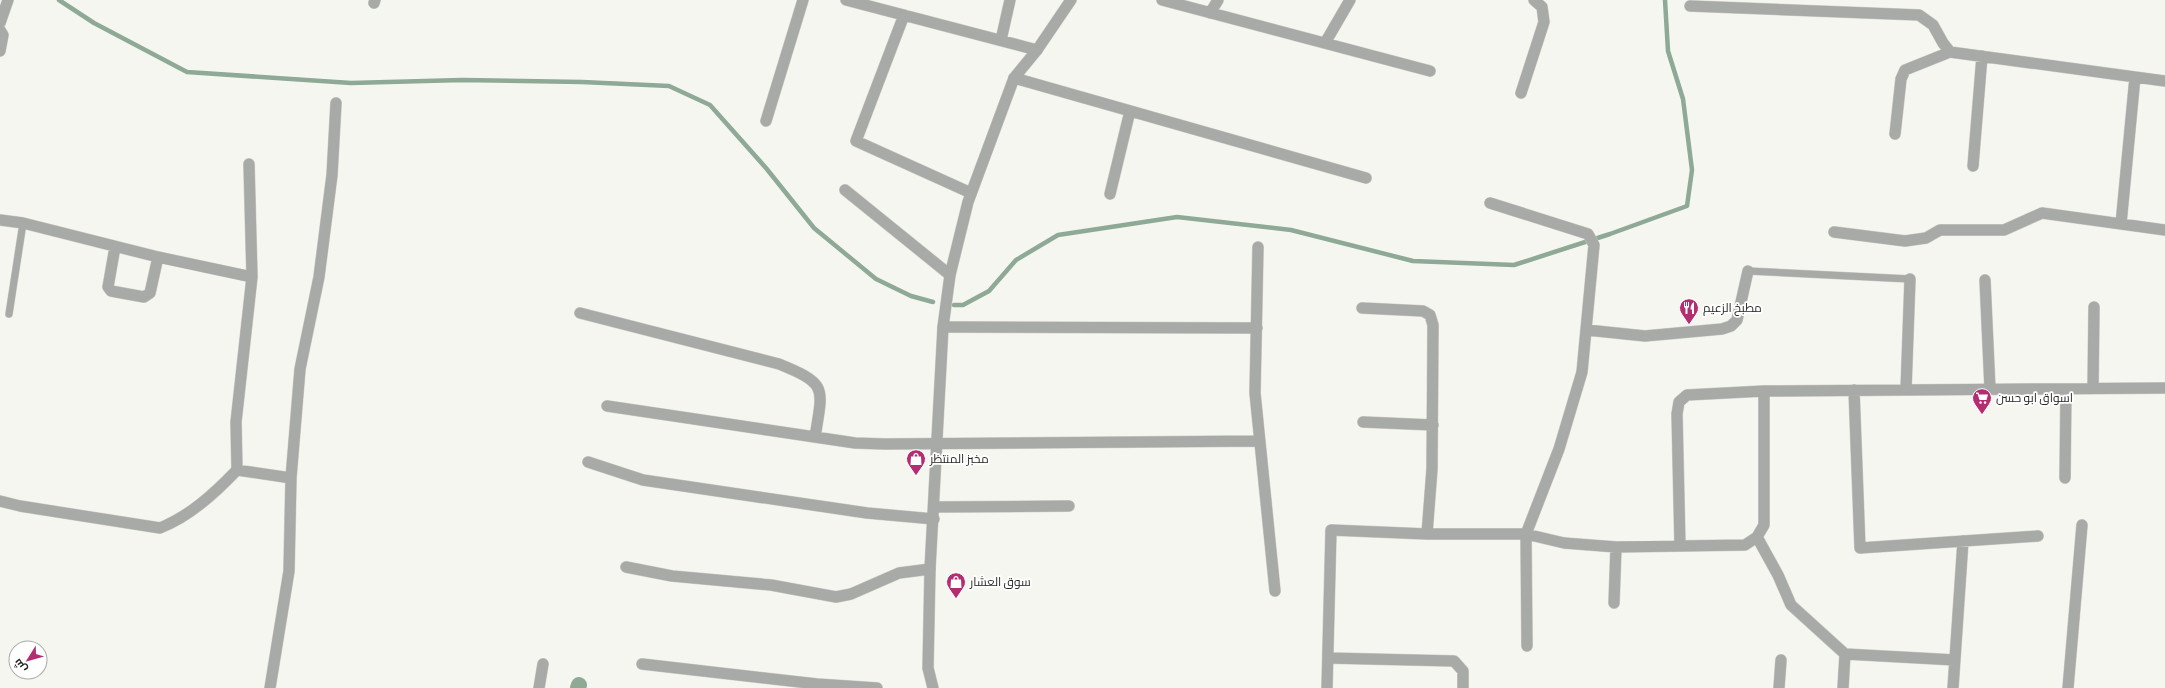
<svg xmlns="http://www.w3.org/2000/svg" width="2165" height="688" viewBox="0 0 2165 688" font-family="'Source Sans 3',Cairo,sans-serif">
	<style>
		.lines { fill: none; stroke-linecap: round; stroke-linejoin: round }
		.stream { stroke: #8ea995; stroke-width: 4.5 }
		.canal { stroke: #8ea995; stroke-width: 16 }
		.service-casing { stroke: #d1d1cb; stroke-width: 8 }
		.minor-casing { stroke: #d1d1cb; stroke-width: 12 }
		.tertiary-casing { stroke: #d1d1cb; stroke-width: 12 }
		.service { stroke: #a8aaa7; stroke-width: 7 }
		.minor { stroke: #a8aaa7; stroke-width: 11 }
		.tertiary { stroke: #a8aaa7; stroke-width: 11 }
		.labels { text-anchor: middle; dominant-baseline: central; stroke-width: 3.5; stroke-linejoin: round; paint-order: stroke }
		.poi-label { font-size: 12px; fill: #272725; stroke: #fff; text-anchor: start }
	</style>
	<rect width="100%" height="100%" fill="#f6f6f0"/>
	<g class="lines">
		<path class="stream" d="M 59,0 L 94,23 L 187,72 L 351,83 L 462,80 L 582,82 L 669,86 L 710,105 L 766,168 L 814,228 L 876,279 L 911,296 L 933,302
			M 954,305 L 963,305 L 989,291 L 1016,260 L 1058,235 L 1177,217 L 1291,230 L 1413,261 L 1514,265 L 1610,234 L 1687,206 L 1692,170 L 1683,99 L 1668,51 L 1665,0"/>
		<path class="canal" d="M 578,688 L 579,685"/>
		<defs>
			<path id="service" d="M 1748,271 L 1910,279
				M 9,314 L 23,223"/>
			<path id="minor" d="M 846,0 L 1037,50
				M 1162,0 L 1430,71
				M 374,3 L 375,0
				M 1690,6 L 1919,15 L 1933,25 L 1943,43 L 1950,52 L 2165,81
				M 1210,13 L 1218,0
				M 904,15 L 856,141 L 971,193
				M 0,23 L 8,0
				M 0,30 L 3,35 L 0,51
				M 1001,40 L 1010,0
				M 1325,43 L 1350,0
				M 1014,78 L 1366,178
				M 1521,93 L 1544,22 L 1542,7 L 1534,0
				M 766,121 L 803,0
				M 1895,134 L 1901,79 L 1905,70 L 1950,52
				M 249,164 L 252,277 L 236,422 L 237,470 L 291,478
				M 1973,166 L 1982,56
				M 845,190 L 950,275
				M 1110,194 L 1130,111
				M 1490,203 L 1588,234 L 1594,245 L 1582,372 L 1559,449 L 1526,534 L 1527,646
				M 0,220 L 23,223 L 158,257 L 252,277
				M 2121,224 L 2135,77
				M 1834,232 L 1905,241 L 1926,238 L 1940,230 L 2004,230 L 2042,213 L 2165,230
				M 115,247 L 108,287 L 111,291 L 144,297 L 150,293 L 158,257
				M 1258,247 L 1255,393 L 1275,591
				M 1985,280 L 1990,389
				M 1362,308 L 1423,311 L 1430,315 L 1433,325 L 1432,469 L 1427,534
				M 580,313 L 779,364 C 828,384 823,387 815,437
				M 943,327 L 1257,328
				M 1587,330 L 1645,336 L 1722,329 L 1731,326 L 1737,320 L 1748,271
				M 2093,388 L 2094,307
				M 1854,390 L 1860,548 L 2038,536
				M 1906,390 L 1910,279
				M 607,406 L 855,443 L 885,444 L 1260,441
				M 1363,422 L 1433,425
				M 588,462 L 643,480 L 867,513 L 934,519
				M 2065,478 L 2066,389
				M 0,501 L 20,506 L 160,528 C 190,516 215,493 237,470
				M 935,507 L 1069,506
				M 1757,537 L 1778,575 L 1791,605 L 1845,654 L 1843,688
				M 1680,546 L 1677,414 L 1679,402 L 1687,395 L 1764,391 L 2165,388
				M 626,567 L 672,576 L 771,585 L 836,597 L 851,594 L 899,573 L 930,569
				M 1614,603 L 1616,547
				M 1845,654 L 1955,660
				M 1328,658 L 1454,661 L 1463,671 L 1463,688
				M 642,664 L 817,684 L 877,688
				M 270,688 L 289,571 L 291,478 L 300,369 L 319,277 L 332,175 L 336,103
				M 539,688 L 543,664
				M 1327,688 L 1331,530 L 1427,534 L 1526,534 L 1564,543 L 1616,547 L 1745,545 L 1757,537 L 1764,525 L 1764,391
				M 1779,688 L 1781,660
				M 1953,688 L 1963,541
				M 2068,688 L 2082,525"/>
			<path id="tertiary" d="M 933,688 L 928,668 L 930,569 L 943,327 L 950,275 L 968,202 L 1014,78 L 1037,50 L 1071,0"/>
		</defs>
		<use href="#service" class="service-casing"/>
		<use href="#minor" class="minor-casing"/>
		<use href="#tertiary" class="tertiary-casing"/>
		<use href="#service" class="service"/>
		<use href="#minor" class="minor"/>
		<use href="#tertiary" class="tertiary"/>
	</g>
	<defs>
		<symbol id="restaurant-pin" viewBox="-11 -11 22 30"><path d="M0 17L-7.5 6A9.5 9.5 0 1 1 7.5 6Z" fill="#b42d70" stroke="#fff"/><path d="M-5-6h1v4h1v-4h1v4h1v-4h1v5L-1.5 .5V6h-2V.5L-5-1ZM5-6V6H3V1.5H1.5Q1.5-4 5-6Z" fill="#fff"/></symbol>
		<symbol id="supermarket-pin" viewBox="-11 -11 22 30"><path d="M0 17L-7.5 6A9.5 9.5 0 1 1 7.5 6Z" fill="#b42d70" stroke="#fff"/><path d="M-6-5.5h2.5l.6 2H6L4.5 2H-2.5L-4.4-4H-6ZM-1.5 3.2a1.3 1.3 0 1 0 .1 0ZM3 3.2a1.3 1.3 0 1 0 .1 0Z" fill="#fff"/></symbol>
		<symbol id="shop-pin" viewBox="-11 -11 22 30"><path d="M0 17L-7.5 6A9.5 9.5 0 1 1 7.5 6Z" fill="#b42d70" stroke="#fff"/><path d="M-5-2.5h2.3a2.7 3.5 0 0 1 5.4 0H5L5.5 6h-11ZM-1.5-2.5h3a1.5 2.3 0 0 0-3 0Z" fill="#fff"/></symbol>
	</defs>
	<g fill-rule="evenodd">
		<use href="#restaurant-pin" x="1678" y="297" width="22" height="30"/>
		<use href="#supermarket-pin" x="1971" y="387" width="22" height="30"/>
		<use href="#shop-pin" x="905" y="448" width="22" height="30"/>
		<use href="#shop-pin" x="945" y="571" width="22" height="30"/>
	</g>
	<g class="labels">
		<g class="poi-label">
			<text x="1703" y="308">مطبخ الزعيم</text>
			<text x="1996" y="398">اسواق ابو حسن</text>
			<text x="930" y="459">مخبز المنتظر</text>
			<text x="970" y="582">سوق العشار</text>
		</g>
	</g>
	<g transform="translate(28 660) rotate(233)"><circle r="19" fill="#ffffff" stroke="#a9a9a8"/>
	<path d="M0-3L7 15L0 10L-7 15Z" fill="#b42d70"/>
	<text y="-6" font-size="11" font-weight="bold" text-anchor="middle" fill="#272725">ش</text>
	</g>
</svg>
